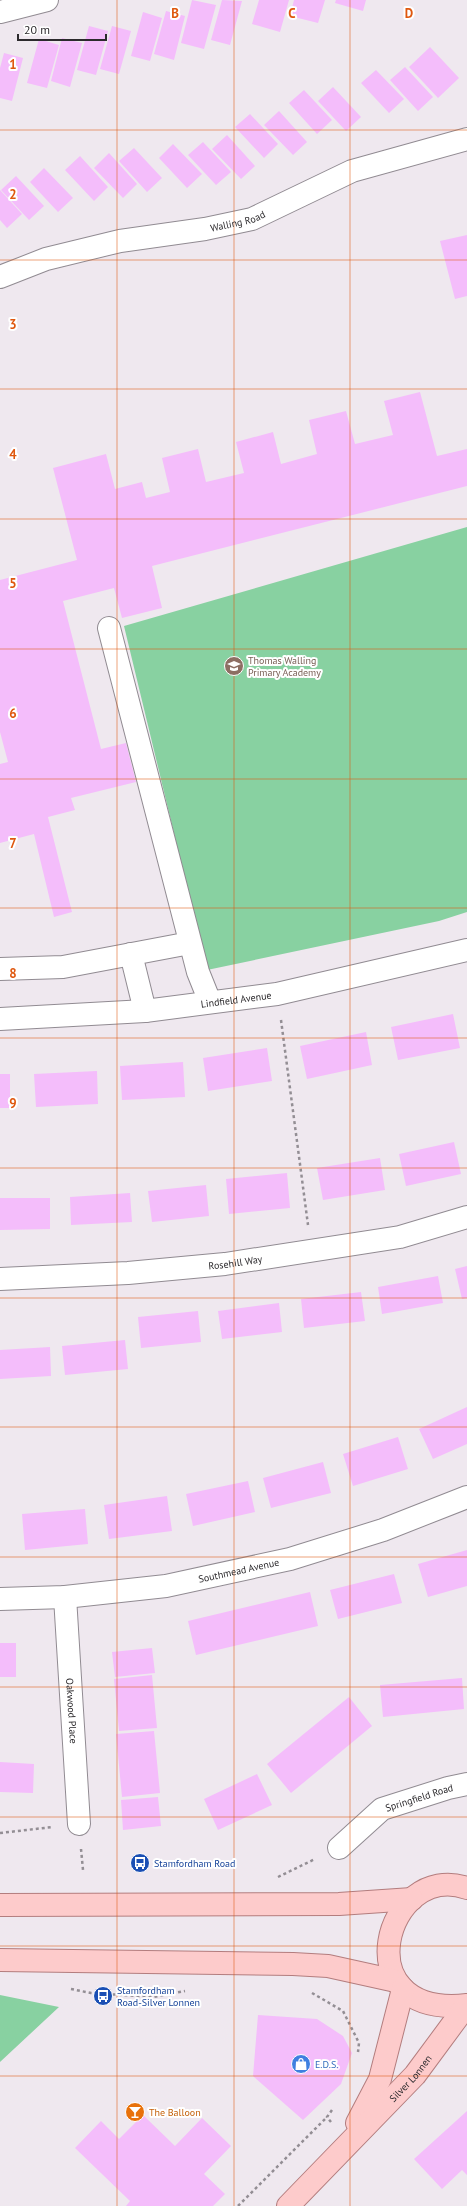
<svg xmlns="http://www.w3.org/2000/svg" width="467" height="2206" viewBox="0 0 467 2206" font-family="'PT Sans',sans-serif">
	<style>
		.green { fill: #88d1a1 }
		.building { fill: #f4bdfb }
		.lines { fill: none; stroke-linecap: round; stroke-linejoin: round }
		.minor-casing { stroke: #918b92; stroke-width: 24 }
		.major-casing { stroke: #b37d7e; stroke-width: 24 }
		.path { stroke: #938e94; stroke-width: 2.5; stroke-dasharray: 3 3; stroke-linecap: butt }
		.minor { stroke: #fff; stroke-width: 22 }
		.major { stroke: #fdcbcb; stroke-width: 22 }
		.grid { fill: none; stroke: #df570e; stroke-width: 1; stroke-opacity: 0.55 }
		.labels { text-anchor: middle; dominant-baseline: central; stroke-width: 4; stroke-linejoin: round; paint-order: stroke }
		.street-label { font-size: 10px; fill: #2c2a2d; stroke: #fff }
		.education-label { font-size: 10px; fill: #785e54; stroke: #fff; text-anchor: start }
		.transit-label { font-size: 10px; fill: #164399; stroke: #fff; text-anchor: start }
		.shop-label { font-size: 10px; fill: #366cbe; stroke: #fff; text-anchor: start }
		.food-label { font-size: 10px; fill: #c56008; stroke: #fff; text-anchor: start }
		.grid-label { font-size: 13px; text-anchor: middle; font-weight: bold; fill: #df570e; stroke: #fff; stroke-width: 4; stroke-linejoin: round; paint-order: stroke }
	</style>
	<rect width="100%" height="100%" fill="#efe8ef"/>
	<path class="green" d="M 467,527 L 467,912 L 439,921 L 207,970 L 124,626 Z
		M 0,1995 L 59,2007 L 0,2062 Z"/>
	<path class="building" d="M 192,0 L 216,5 L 204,49 L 181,43 Z
		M 222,0 L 242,1 L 230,45 L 211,40 Z
		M 259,0 L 289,0 L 280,32 L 252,24 Z
		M 294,0 L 325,0 L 318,23 L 290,16 Z
		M 336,0 L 366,0 L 363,11 L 335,3 Z
		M 166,11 L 185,16 L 174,60 L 154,54 Z
		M 143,12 L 162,18 L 150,61 L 131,56 Z
		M 89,26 L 108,31 L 96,75 L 77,70 Z
		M 112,26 L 131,31 L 119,74 L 100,69 Z
		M 62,38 L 82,43 L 70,87 L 51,81 Z
		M 39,39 L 59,45 L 47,88 L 27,83 Z
		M 430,47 L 459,78 L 438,98 L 409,67 Z
		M 4,53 L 23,58 L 12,101 L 0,98 L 0,68 Z
		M 405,67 L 433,97 L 418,111 L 390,80 Z
		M 376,70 L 404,99 L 389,113 L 361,83 Z
		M 333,87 L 361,117 L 346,131 L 318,101 Z
		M 304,90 L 332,120 L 317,134 L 289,103 Z
		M 279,111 L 307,142 L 293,155 L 264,125 Z
		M 250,114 L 278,144 L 264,158 L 235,127 Z
		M 227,135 L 255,166 L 241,179 L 212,149 Z
		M 203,142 L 231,172 L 216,185 L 188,155 Z
		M 173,144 L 202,174 L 187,188 L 159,158 Z
		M 134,148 L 162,178 L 147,192 L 119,161 Z
		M 109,153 L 137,184 L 123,198 L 94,168 Z
		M 80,156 L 108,187 L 94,201 L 65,170 Z
		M 44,168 L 73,198 L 58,212 L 30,182 Z
		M 16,176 L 44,206 L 29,220 L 1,190 Z
		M 0,190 L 22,214 L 7,228 L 0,220 Z
		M 467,235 L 467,296 L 455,299 L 440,241 Z
		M 420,392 L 437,456 L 467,449 L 467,486 L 152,566 L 162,608 L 122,618 L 114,588 L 63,601 L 101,749 L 126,743 L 136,782 L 71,798 L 75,810 L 48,817 L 72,912 L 54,917 L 34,834 L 0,843 L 0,764 L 8,762 L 0,732 L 0,580 L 77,560 L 53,468 L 106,454 L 115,489 L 142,482 L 146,498 L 170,492 L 162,458 L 198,449 L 206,482 L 244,473 L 236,442 L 273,432 L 281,464 L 317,454 L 309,420 L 346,411 L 355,444 L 393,435 L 384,401 Z
		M 453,1014 L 460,1048 L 398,1060 L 391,1027 Z
		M 366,1032 L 372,1065 L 307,1079 L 300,1046 Z
		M 267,1048 L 272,1081 L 208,1091 L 203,1058 Z
		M 183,1062 L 185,1097 L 122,1100 L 120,1066 Z
		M 97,1071 L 98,1104 L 36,1107 L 34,1074 Z
		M 0,1074 L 10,1074 L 10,1108 L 0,1108 Z
		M 454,1142 L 461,1174 L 406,1186 L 399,1154 Z
		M 380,1158 L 385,1190 L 323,1200 L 317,1168 Z
		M 287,1173 L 290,1208 L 229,1214 L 226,1179 Z
		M 206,1185 L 209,1216 L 152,1222 L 148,1191 Z
		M 130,1193 L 132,1222 L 71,1225 L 70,1197 Z
		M 0,1198 L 50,1198 L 50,1229 L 0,1230 Z
		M 467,1266 L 467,1298 L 462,1299 L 455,1269 Z
		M 438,1276 L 443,1303 L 382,1314 L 378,1287 Z
		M 361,1292 L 365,1321 L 304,1328 L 301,1299 Z
		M 279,1303 L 282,1332 L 222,1339 L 218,1311 Z
		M 198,1311 L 201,1342 L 141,1348 L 138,1317 Z
		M 125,1340 L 128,1369 L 65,1375 L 62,1346 Z
		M 50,1347 L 51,1376 L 0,1379 L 0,1350 Z
		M 467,1407 L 467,1444 L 433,1459 L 419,1429 Z
		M 398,1437 L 408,1469 L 353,1486 L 343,1454 Z
		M 323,1462 L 331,1493 L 271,1508 L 263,1478 Z
		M 248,1481 L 255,1512 L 193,1526 L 186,1494 Z
		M 167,1496 L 172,1531 L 109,1539 L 104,1505 Z
		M 85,1509 L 88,1544 L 25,1550 L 22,1514 Z
		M 467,1550 L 467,1586 L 428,1597 L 418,1564 Z
		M 394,1574 L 402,1603 L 338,1619 L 330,1590 Z
		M 310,1592 L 318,1626 L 196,1655 L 188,1621 Z
		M 0,1643 L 16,1643 L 16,1677 L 0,1677 Z
		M 152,1648 L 155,1673 L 115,1677 L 112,1652 Z
		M 152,1675 L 157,1728 L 119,1731 L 114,1679 Z
		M 462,1678 L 464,1709 L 383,1717 L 380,1685 Z
		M 349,1697 L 372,1726 L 291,1793 L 267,1764 Z
		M 154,1731 L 160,1793 L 122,1797 L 116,1734 Z
		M 0,1762 L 34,1764 L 33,1793 L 0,1792 Z
		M 257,1774 L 272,1805 L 218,1830 L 204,1799 Z
		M 158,1797 L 161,1826 L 123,1830 L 121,1800 Z
		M 258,2015 L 317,2019 L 343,2036 L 352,2053 L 341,2084 L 303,2120 L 253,2076 Z
		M 467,2111 L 467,2175 L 462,2170 L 442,2189 L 414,2159 Z
		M 143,2115 L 175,2146 L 202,2118 L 231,2146 L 204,2174 L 225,2194 L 213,2206 L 126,2206 L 130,2201 L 75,2148 L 101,2121 L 119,2139 Z"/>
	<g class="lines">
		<defs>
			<g id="minor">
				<path d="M 0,12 L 47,0"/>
				<path id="s1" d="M 0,277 L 46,259 L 120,241 L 205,229 L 252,219 L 352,171 L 467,139"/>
				<path d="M 109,628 L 198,972 L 210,1002"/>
				<path d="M 131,954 L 145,1011"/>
				<path d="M 0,969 L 63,967 L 190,943"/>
				<path id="s2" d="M 0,1019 L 145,1011 L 277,994 L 467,950"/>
				<path id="s3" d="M 0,1279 L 128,1273 L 225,1264 L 400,1237 L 467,1217"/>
				<path id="s4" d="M 65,1597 L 79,1824"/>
				<path id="s5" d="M 0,1599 L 65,1597 L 166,1586 L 290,1559 L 383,1530 L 467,1497"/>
				<path id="s6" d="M 339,1848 L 382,1809 L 448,1788 L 467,1784"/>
			</g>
			<g id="major">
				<path d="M 467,1888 C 385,1860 342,2019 467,2005"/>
				<path d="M 0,1905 L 339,1904 L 412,1899"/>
				<path d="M 0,1960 L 293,1964 L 328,1966 L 396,1981"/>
				<path d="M 357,2123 L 380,2079 L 403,1989"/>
				<path id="s7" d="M 288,2206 L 415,2075 L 466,2006"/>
			</g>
		</defs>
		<use href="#minor" class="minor-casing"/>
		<use href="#major" class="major-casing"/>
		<path class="path" d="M 281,1020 L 308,1225
			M 0,1833 L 53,1827
			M 81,1849 L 83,1870
			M 278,1877 L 315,1859
			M 71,1989 L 91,1993 L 153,1997 L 185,1991
			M 312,1993 L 343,2011 L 359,2043 L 358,2052
			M 331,2122 L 327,2117 L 332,2110
			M 238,2206 L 327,2117"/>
		<use href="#minor" class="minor"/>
		<use href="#major" class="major"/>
	</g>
	<path class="grid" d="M 117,0 L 117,2206M 234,0 L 234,2206M 350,0 L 350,2206M 0,130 L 467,130M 0,260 L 467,260M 0,389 L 467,389M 0,519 L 467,519M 0,649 L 467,649M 0,779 L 467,779M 0,908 L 467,908M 0,1038 L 467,1038M 0,1168 L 467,1168M 0,1298 L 467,1298M 0,1427 L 467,1427M 0,1557 L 467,1557M 0,1687 L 467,1687M 0,1817 L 467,1817M 0,1946 L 467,1946M 0,2076 L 467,2076"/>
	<defs>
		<symbol id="school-disc" viewBox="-11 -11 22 22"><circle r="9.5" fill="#8d6e63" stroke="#fff"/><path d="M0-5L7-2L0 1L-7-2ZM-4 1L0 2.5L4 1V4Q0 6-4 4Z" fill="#fff"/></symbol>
		<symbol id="bus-disc" viewBox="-11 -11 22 22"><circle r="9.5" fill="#1a4fb4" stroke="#fff"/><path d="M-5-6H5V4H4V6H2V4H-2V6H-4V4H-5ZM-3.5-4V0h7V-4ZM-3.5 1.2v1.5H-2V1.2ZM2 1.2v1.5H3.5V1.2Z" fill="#fff"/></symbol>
		<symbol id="shop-disc" viewBox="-11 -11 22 22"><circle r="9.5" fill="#3f7fe0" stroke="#fff"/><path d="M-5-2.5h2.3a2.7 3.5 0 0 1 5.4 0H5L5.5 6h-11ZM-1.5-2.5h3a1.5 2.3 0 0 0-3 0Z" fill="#fff"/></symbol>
		<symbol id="bar-disc" viewBox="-11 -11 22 22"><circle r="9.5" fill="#e8710a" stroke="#fff"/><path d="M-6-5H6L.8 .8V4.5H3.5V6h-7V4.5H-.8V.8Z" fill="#fff"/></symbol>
	</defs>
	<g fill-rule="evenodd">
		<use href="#school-disc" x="223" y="655" width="22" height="22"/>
		<use href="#bus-disc" x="129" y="1852" width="22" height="22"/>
		<use href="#bus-disc" x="92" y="1985" width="22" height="22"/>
		<use href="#shop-disc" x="290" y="2053" width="22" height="22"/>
		<use href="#bar-disc" x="124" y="2101" width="22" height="22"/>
	</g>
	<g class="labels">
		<g class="street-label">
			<text stroke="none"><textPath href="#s1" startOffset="245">Walling Road</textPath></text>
			<text stroke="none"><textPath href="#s2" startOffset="237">Lindfield Avenue</textPath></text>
			<text stroke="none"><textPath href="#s3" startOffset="236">Rosehill Way</textPath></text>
			<text stroke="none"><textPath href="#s5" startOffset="241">Southmead Avenue</textPath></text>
			<text stroke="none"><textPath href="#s4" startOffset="114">Oakwood Place</textPath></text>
			<text stroke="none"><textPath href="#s6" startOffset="97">Springfield Road</textPath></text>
			<text stroke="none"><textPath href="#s7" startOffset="177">Silver Lonnen</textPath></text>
		</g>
		<g class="education-label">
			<text x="248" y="660">Thomas Walling<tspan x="248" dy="12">Primary Academy</tspan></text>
		</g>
		<g class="transit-label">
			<text x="154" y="1863">Stamfordham Road</text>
			<text x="117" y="1990">Stamfordham<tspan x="117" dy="12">Road-Silver Lonnen</tspan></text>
		</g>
		<g class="shop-label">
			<text x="315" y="2064">E.D.S.</text>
		</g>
		<g class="food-label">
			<text x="149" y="2112">The Balloon</text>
		</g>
	</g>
	<g class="grid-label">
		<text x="175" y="18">B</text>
		<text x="292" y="18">C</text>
		<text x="409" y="18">D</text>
		<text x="13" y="69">1</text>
		<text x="13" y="199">2</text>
		<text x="13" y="329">3</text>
		<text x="13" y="459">4</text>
		<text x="13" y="588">5</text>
		<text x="13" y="718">6</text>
		<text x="13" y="848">7</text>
		<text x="13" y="978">8</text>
		<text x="13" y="1108">9</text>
	</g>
	<path d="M18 34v6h88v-6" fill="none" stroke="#2c2a2d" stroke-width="2"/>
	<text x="24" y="34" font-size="12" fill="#2c2a2d" stroke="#ffffff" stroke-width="3" paint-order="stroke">20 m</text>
</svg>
